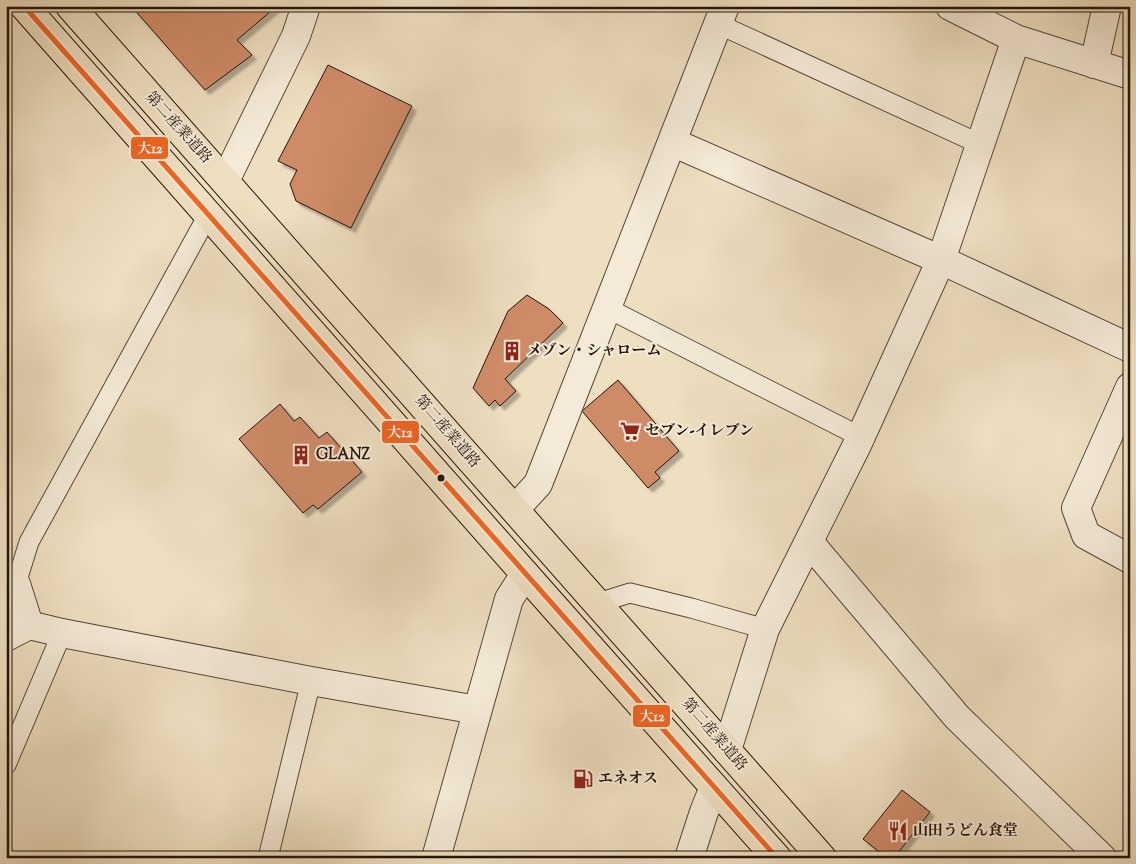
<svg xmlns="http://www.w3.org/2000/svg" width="1136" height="864" viewBox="0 0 1136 864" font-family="'Sorts Mill Goudy','Noto Serif JP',serif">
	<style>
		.building { fill: #cf8b68; stroke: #231508; filter: url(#shadow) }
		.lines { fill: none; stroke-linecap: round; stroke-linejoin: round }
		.service-casing { stroke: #564836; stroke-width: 21 }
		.minor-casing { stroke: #564836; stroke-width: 30 }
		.primary-casing { stroke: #231508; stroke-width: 30 }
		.service { stroke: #f4ead7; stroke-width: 19 }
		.minor { stroke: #f4ead7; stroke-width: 28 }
		.primary { stroke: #eedfc1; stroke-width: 28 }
		.bus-1-casing { stroke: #f4ead7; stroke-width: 9 }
		.bus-1 { stroke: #f26522; stroke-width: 5 }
		.bus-dot { fill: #231508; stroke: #f4ead7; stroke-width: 2 }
		.labels { text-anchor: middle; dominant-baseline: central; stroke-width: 4; stroke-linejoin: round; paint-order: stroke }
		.street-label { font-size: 15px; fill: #231508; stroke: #f4ead7 }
		.poi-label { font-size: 15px; font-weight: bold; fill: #231508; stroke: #f4ead7; text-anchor: start }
		.line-badge { stroke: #f4ead7; stroke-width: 2 }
		.badge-label { font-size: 14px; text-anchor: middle; font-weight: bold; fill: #fff }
	</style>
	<defs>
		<filter id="shadow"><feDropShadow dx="4.5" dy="4.5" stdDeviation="1" flood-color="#0004"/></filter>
	</defs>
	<rect width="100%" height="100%" fill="#eedfc1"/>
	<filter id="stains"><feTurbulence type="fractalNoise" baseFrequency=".004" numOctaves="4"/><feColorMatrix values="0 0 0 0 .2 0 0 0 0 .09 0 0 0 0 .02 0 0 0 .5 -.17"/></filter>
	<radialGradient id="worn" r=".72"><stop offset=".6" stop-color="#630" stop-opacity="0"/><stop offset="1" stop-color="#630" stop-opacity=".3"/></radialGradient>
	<path class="building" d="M 131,6 L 277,6 L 237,40 L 252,55 L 205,90 Z
		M 328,65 L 412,106 L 351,228 L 296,201 L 290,184 L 297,170 L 278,161 Z
		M 527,295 L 549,309 L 563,323 L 505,379 L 516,391 L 500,406 L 495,400 L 489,406 L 473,388 L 508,311 Z
		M 618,380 L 679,451 L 655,472 L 660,478 L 648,488 L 582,411 Z
		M 280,404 L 294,421 L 300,417 L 319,438 L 327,432 L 362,472 L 318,509 L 313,505 L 303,513 L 239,439 Z
		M 902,790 L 930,812 L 894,858 L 887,858 L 863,839 Z"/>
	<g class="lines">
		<defs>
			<path id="service" d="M 718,24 L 980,144
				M 607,308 L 861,437
				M 16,584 L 29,542 L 208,215
				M 598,603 L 630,593 L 691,608 L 765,629
				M 6,765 L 62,633
				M 268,858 L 311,681"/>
			<path id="minor" d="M 1016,39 L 1130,75
				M 1094,64 L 1107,6
				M 672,142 L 941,260 L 1130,348
				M 225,181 L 296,36 L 306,6
				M 1130,387 L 1076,508 L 1086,535 L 1130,559
				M 515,509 L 538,484 L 725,6
				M 809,542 L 957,717 L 1102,858
				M 6,577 L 16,584 L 29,625
				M 6,637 L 29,625 L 62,633 L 311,681 L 477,710
				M 727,750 L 765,629 L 857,445 L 941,260 L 1016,39 L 950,6
				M 436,858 L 509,599 L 525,574
				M 689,858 L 704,812 L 714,787"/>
			<path id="primary" d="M 24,6 L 525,574 L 777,858
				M 70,6 L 822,858"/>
		</defs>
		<use href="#service" class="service-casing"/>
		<use href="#minor" class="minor-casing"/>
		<use href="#primary" class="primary-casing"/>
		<use href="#service" class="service"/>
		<use href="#minor" class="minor"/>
		<use href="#primary" class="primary"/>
		<defs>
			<path id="bus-1" d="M 24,6 L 777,858"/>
		</defs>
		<use href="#bus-1" class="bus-1-casing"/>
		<use href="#bus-1" class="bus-1"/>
	</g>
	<defs>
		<symbol id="building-bare" viewBox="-9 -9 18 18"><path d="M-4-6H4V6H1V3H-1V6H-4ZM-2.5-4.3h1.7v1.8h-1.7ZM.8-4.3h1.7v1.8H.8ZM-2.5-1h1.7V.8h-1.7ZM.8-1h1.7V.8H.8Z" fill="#8f2418" stroke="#f4ead7" stroke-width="2.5" paint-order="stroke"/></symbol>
		<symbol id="supermarket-bare" viewBox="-9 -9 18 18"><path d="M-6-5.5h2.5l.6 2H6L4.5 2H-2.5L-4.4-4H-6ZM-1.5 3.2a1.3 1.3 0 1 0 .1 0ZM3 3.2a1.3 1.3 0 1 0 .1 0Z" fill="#8f2418" stroke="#f4ead7" stroke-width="2.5" paint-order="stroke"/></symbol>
		<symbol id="fuel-bare" viewBox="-9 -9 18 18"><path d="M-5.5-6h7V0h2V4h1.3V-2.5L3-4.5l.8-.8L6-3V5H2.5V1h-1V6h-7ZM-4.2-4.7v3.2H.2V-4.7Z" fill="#8f2418" stroke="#f4ead7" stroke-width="2.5" paint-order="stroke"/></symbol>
		<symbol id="restaurant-bare" viewBox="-9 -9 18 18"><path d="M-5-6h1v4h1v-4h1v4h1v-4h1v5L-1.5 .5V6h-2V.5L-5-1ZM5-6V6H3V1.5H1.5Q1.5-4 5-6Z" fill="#8f2418" stroke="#f4ead7" stroke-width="2.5" paint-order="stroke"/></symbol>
	</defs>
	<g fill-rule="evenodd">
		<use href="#building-bare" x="498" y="337" width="28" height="28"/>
		<use href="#supermarket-bare" x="616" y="417" width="28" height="28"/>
		<use href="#building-bare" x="287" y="441" width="28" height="28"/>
		<use href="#fuel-bare" x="569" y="765" width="28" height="28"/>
		<use href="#restaurant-bare" x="884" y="817" width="28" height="28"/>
	</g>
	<circle class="bus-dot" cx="441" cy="478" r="4.5"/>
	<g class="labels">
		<g class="street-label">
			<text transform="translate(178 128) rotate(48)">第二産業道路</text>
			<text transform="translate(447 432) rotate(49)">第二産業道路</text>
			<text transform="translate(714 735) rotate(49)">第二産業道路</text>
		</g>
		<g class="poi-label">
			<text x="527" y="351">メゾン・シャローム</text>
			<text x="645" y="431">セブン-イレブン</text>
			<text x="316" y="455">GLANZ</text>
			<text x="598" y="779">エネオス</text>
			<text x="913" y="831">山田うどん食堂</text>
		</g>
	</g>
	<g class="line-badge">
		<rect x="130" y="136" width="39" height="24" rx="5" fill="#f26522"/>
		<rect x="381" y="420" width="39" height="24" rx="5" fill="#f26522"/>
		<rect x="632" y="704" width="39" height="24" rx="5" fill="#f26522"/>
	</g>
	<g class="badge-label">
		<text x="150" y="153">大12</text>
		<text x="400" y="437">大12</text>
		<text x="652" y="721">大12</text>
	</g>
	<rect width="1136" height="864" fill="none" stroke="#eedfc1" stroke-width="25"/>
	<rect x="8" y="8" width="1121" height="849" fill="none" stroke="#231508" stroke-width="2.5"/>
	<rect x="12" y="12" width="1111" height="839" fill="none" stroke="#231508"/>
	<rect width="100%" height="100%" filter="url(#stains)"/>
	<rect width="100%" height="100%" fill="url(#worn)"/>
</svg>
